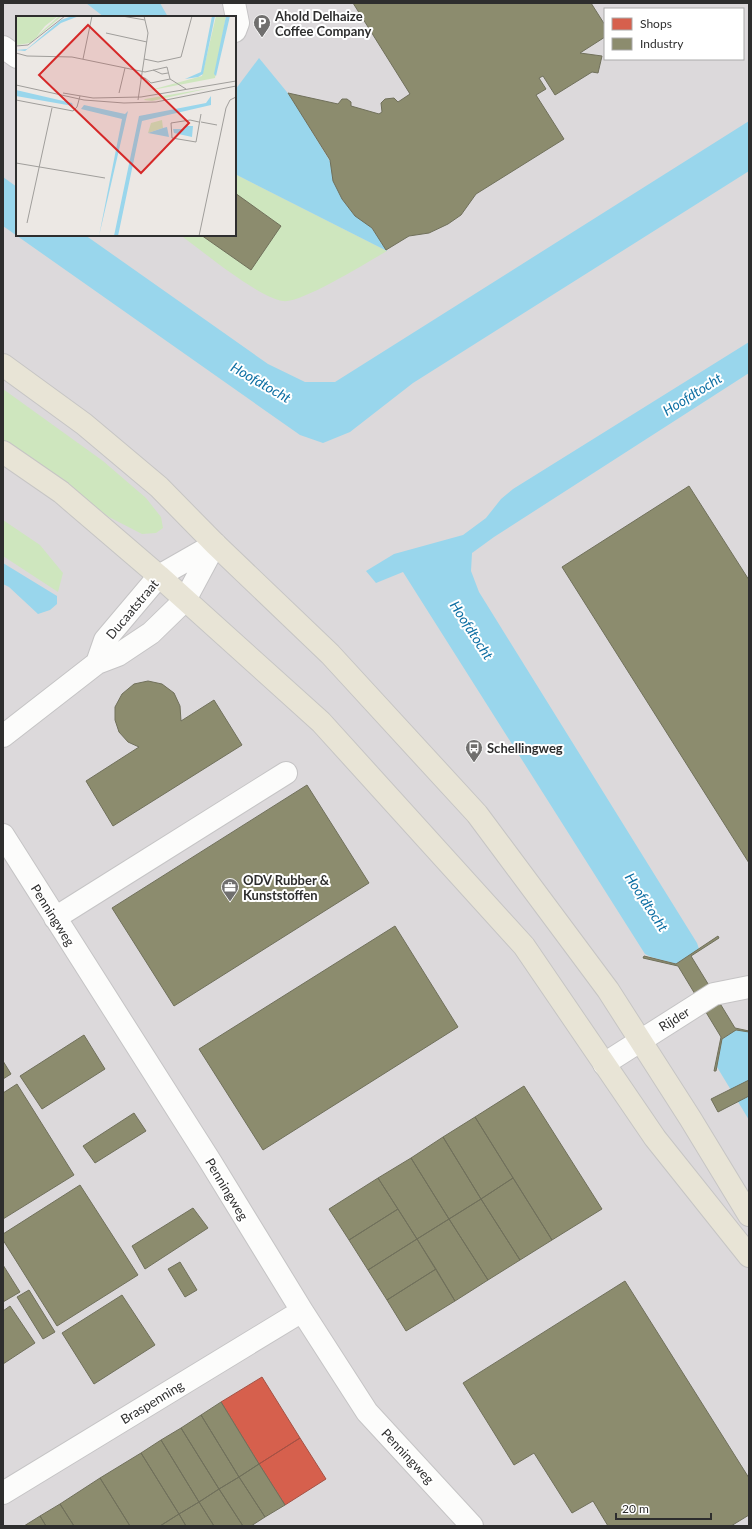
<svg xmlns="http://www.w3.org/2000/svg" width="752" height="1529" viewBox="0 0 752 1529" font-family="Lato,sans-serif">
	<style>
		.industrial { fill: #dcd9db; fill-rule: evenodd }
		.green { fill: #cee6be }
		.water { fill: #99d6ec }
		.shops { fill: #d6604d; stroke: #a45144 }
		.industry { fill: #8c8c6e; stroke: #70705b }
		.lines { fill: none; stroke-linecap: round; stroke-linejoin: round }
		.minor-casing { stroke: #c5c4c5; stroke-width: 24 }
		.major-casing { stroke: #c6c5c4; stroke-width: 24 }
		.minor { stroke: #fcfcfb; stroke-width: 22 }
		.major { stroke: #e8e4d6; stroke-width: 22 }
		.labels { text-anchor: middle; dominant-baseline: central; stroke-width: 4; stroke-linejoin: round; paint-order: stroke }
		.poi-label { font-size: 13px; font-weight: bold; fill: #2e2e2e; stroke: #fff; text-anchor: start }
		.street-label { font-size: 13px; fill: #2e2e2e; stroke: #fff }
		.water-label { font-size: 14px; font-style: italic; fill: #0d6fa3; stroke: #fff }
		.inset-road { fill: none; stroke: #a09e9b; stroke-width: 1 }
		.view { fill: #d62828; fill-opacity: 0.15; stroke: #d62828; stroke-width: 2 }
		.inset-edge { fill: none; stroke: #2e2e2e; stroke-width: 2 }
	</style>
	<rect width="100%" height="100%" fill="#ece8e4"/>
	<path class="industrial" d="M 3,3 L 749,3 L 749,1526 L 3,1526 ZM 605,9 L 743,9 L 743,59 L 605,59 ZM 17,17 L 235,17 L 235,235 L 17,235 Z"/>
	<path class="green" d="M 235,174 L 387,251 C 369,261 301,304 283,301 C 258,297 206,254 183,237 L 185,235 L 235,235 Z
		M 3,389 L 103,461 L 146,498 L 161,517 L 163,528 L 156,533 L 142,534 L 109,517 L 3,443 Z
		M 3,520 L 40,545 L 63,573 L 58,592 L 3,556 Z"/>
	<path class="water" d="M 86,3 L 160,3 L 168,17 L 104,17 Z
		M 259,58 L 291,97 L 331,163 L 342,199 L 354,214 L 371,227 L 387,251 L 235,174 L 235,90 Z
		M 749,121 L 749,171 L 413,383 L 350,432 L 323,443 L 300,435 L 3,226 L 3,177 L 17,187 L 17,235 L 85,235 L 268,364 L 305,382 L 335,382 Z
		M 749,342 L 749,373 L 494,537 L 472,553 L 471,571 L 479,592 L 697,943 L 699,949 L 676,964 L 651,957 L 645,954 L 403,572 L 376,583 L 366,571 L 394,554 L 463,535 L 486,518 L 501,499 L 513,489 Z
		M 3,563 L 57,596 L 57,604 L 50,610 L 38,614 L 9,587 L 3,584 Z
		M 736,1030 L 749,1032 L 749,1120 L 717,1067 L 722,1039 Z"/>
	<path class="shops" d="M 262,1377 L 300,1438 L 259,1464 L 221,1402 Z
		M 300,1438 L 326,1479 L 285,1505 L 259,1464 Z"/>
	<path class="industry" d="M 353,3 L 591,3 L 605,25 L 605,37 L 580,53 L 602,56 L 598,73 L 592,72 L 555,95 L 543,76 L 539,78 L 546,89 L 536,95 L 564,139 L 476,194 L 461,215 L 448,224 L 429,233 L 409,236 L 386,250 L 372,228 L 355,216 L 342,199 L 333,181 L 330,160 L 288,93 L 338,104 L 342,99 L 347,99 L 351,102 L 351,106 L 379,114 L 382,112 L 381,103 L 385,99 L 394,98 L 398,102 L 410,94 Z
		M 235,193 L 281,226 L 251,270 L 201,235 L 235,235 Z
		M 689,486 L 749,580 L 749,863 L 562,567 Z
		M 148,681 L 162,684 L 174,693 L 180,706 L 181,721 L 214,700 L 242,745 L 113,826 L 86,781 L 139,747 L 128,742 L 119,732 L 115,720 L 115,707 L 122,694 L 134,684 Z
		M 307,785 L 369,883 L 174,1006 L 112,908 Z
		M 395,926 L 458,1027 L 263,1150 L 199,1049 Z
		M 718,936 L 719,938 L 691,956 L 735,1028 L 749,1031 L 749,1032 L 736,1030 L 722,1039 L 716,1071 L 714,1071 L 721,1037 L 678,966 L 643,958 L 644,956 L 676,964 Z
		M 84,1035 L 105,1069 L 42,1109 L 20,1076 Z
		M 3,1061 L 11,1074 L 3,1079 Z
		M 749,1080 L 749,1096 L 718,1112 L 711,1099 Z
		M 17,1084 L 74,1175 L 3,1219 L 3,1093 Z
		M 524,1086 L 602,1209 L 552,1240 L 475,1117 Z
		M 134,1113 L 146,1131 L 95,1163 L 83,1146 Z
		M 475,1117 L 513,1178 L 481,1199 L 443,1137 Z
		M 443,1137 L 481,1199 L 449,1219 L 411,1158 Z
		M 411,1158 L 449,1219 L 417,1239 L 378,1178 Z
		M 378,1178 L 398,1209 L 349,1240 L 329,1209 Z
		M 513,1178 L 552,1240 L 520,1260 L 481,1199 Z
		M 80,1185 L 138,1275 L 57,1326 L 3,1240 L 3,1234 Z
		M 481,1199 L 520,1260 L 488,1280 L 449,1219 Z
		M 193,1208 L 208,1228 L 145,1269 L 132,1246 Z
		M 398,1209 L 417,1239 L 368,1270 L 349,1240 Z
		M 449,1219 L 488,1280 L 455,1301 L 417,1239 Z
		M 417,1239 L 436,1269 L 387,1300 L 368,1270 Z
		M 180,1262 L 197,1290 L 185,1297 L 168,1269 Z
		M 3,1265 L 20,1292 L 3,1302 Z
		M 436,1269 L 455,1301 L 406,1331 L 387,1300 Z
		M 625,1281 L 749,1478 L 749,1515 L 731,1526 L 608,1526 L 593,1501 L 572,1513 L 534,1453 L 514,1465 L 463,1383 Z
		M 29,1290 L 55,1332 L 43,1339 L 17,1297 Z
		M 122,1295 L 155,1345 L 94,1384 L 62,1333 Z
		M 10,1306 L 35,1343 L 3,1364 L 3,1311 Z
		M 221,1402 L 259,1464 L 239,1477 L 201,1415 Z
		M 201,1415 L 239,1477 L 219,1489 L 181,1428 Z
		M 181,1428 L 219,1489 L 199,1502 L 161,1440 Z
		M 161,1440 L 199,1502 L 179,1514 L 141,1453 Z
		M 141,1453 L 179,1514 L 160,1526 L 130,1526 L 100,1478 Z
		M 259,1464 L 285,1505 L 265,1517 L 239,1477 Z
		M 239,1477 L 265,1517 L 251,1526 L 243,1526 L 219,1489 Z
		M 100,1478 L 130,1526 L 74,1526 L 60,1504 Z
		M 219,1489 L 243,1526 L 214,1526 L 199,1502 Z
		M 199,1502 L 214,1526 L 186,1526 L 179,1514 Z
		M 60,1504 L 74,1526 L 46,1526 L 40,1516 Z
		M 179,1514 L 186,1526 L 160,1526 Z
		M 40,1516 L 46,1526 L 24,1526 Z"/>
	<g class="lines">
		<defs>
			<path id="minor" d="M 234,3 L 238,23 L 235,31
				M 3,47 L 17,57
				M 97,663 L 105,640 L 159,576 L 215,544
				M 3,736 L 97,663 L 118,655 L 151,633 L 185,600 L 215,544
				M 3,835 L 210,1161 L 302,1311 L 367,1412 L 472,1526
				M 55,918 L 286,773
				M 604,1064 L 714,994 L 749,987
				M 3,1493 L 302,1311"/>
			<path id="major" d="M 3,365 L 84,424 L 159,487 L 215,544 L 330,654 L 477,814 L 608,990 L 690,1118 L 749,1215
				M 3,452 L 61,492 L 159,576 L 321,722 L 524,946 L 655,1138 L 749,1256"/>
		</defs>
		<use href="#minor" class="minor-casing"/>
		<use href="#major" class="major-casing"/>
		<use href="#minor" class="minor"/>
		<use href="#major" class="major"/>
	</g>
	<defs>
		<symbol id="parking-pin" viewBox="-11 -11 22 30"><path d="M0 17L-7.5 6A9.5 9.5 0 1 1 7.5 6Z" fill="#706f6e" stroke="#fff"/><path d="M-3.5-5.5H1a3.5 3.5 0 0 1 0 7H-1V5.5H-3.5ZM-1-3.4V-.6H.8a1.4 1.4 0 0 0 0-2.8Z" fill="#fff"/></symbol>
		<symbol id="bus-pin" viewBox="-11 -11 22 30"><path d="M0 17L-7.5 6A9.5 9.5 0 1 1 7.5 6Z" fill="#706f6e" stroke="#fff"/><path d="M-5-6H5V4H4V6H2V4H-2V6H-4V4H-5ZM-3.5-4V0h7V-4ZM-3.5 1.2v1.5H-2V1.2ZM2 1.2v1.5H3.5V1.2Z" fill="#fff"/></symbol>
		<symbol id="office-pin" viewBox="-11 -11 22 30"><path d="M0 17L-7.5 6A9.5 9.5 0 1 1 7.5 6Z" fill="#706f6e" stroke="#fff"/><path d="M-6-3h4V-5.5h4V-3h4V5H-6ZM-1-4.5V-3h2v-1.5ZM-6 0V1H6V0Z" fill="#fff"/></symbol>
	</defs>
	<g fill-rule="evenodd">
		<use href="#parking-pin" x="252" y="13" width="20" height="27"/>
		<use href="#bus-pin" x="464" y="738" width="20" height="27"/>
		<use href="#office-pin" x="220" y="877" width="20" height="27"/>
	</g>
	<g class="labels">
		<g class="poi-label">
			<text x="275" y="16">Ahold Delhaize<tspan x="275" dy="15">Coffee Company</tspan></text>
			<text x="487" y="748">Schellingweg</text>
			<text x="243" y="880">ODV Rubber &amp;<tspan x="243" dy="15">Kunststoffen</tspan></text>
		</g>
		<g class="street-label">
			<text transform="translate(132 609) rotate(-50)">Ducaatstraat</text>
			<text transform="translate(53 915) rotate(58)">Penningweg</text>
			<text transform="translate(674 1019) rotate(-32)">Rijder</text>
			<text transform="translate(227 1189) rotate(59)">Penningweg</text>
			<text transform="translate(152 1402) rotate(-31)">Braspenning</text>
			<text transform="translate(408 1456) rotate(47)">Penningweg</text>
		</g>
		<g class="water-label">
			<text transform="translate(261 382) rotate(30)">Hoofdtocht</text>
			<text transform="translate(692 394) rotate(-32)">Hoofdtocht</text>
			<text transform="translate(472 630) rotate(57)">Hoofdtocht</text>
			<text transform="translate(647 902) rotate(57)">Hoofdtocht</text>
		</g>
	</g>
	<g transform="translate(16 16)">
		<rect width="220" height="220" fill="#ece8e4"/>
		<path d="M 0,0 L 42,0 L 29,10 L 21,20 L 42,1 L 46,0 L 14,27 L 2,29 L 0,28 ZM 200,0 L 210,0 L 199,62 L 131,75 L 186,60 ZM 194,72 L 136,85 L 128,84 L 129,83 ZM 146,104 L 147,112 L 132,117 L 135,107 Z" fill="#cee6be"/>
		<path d="M 56,0 L 63,0 L 45,7 L 9,35 L 0,34 L 11,33 L 45,4 ZM 196,0 L 199,0 L 187,58 L 182,61 L 169,63 L 185,56 ZM 210,0 L 214,0 L 200,60 L 198,58 ZM 0,74 L 56,87 L 57,90 L 0,80 ZM 195,80 L 195,89 L 126,105 L 102,220 L 98,220 L 123,100 L 190,87 ZM 68,89 L 109,98 L 112,95 L 83,220 L 106,103 L 65,93 ZM 170,110 L 177,110 L 176,121 L 158,117 L 157,113 L 169,113 ZM 151,111 L 153,121 L 132,117 L 147,112 Z" fill="#99d6ec"/>
		<path class="inset-road" d="M 106,0 L 129,4M 90,17 L 131,26M 0,30 L 12,29 L 49,0M 0,37 L 11,40 L 56,41 L 129,56 L 151,51 L 154,63 L 170,73M 67,43 L 76,0M 128,43 L 142,46 L 165,41 L 176,0M 137,54 L 146,58 L 152,57M 124,62 L 129,62 L 135,67 L 154,63M 0,69 L 68,84 L 108,87 L 140,86 L 220,70M 47,77 L 77,82 L 125,81 L 220,65M 103,77 L 109,52M 0,84 L 57,95 L 61,91 L 64,80M 122,84 L 132,17 L 128,0M 183,106 L 174,104 L 155,107 L 156,122 L 180,126 L 185,98M 185,106 L 201,109M 0,147 L 89,162M 11,207 L 36,92M 183,220 L 210,92 L 214,84 L 220,81"/>
		<path class="view" d="M 72,9 L 173,107 L 125,157 L 23,59 Z"/>
		<rect width="220" height="220" class="inset-edge"/>
	</g>
	<rect width="752" height="1529" fill="none" stroke="#2e2e2e" stroke-width="8"/>
	<rect x="604" y="8" width="140" height="52" fill="#ffffff" stroke="#ababab"/>
	<rect x="612" y="18" width="20" height="12" fill="#d6604d" stroke="#ababab"/>
	<text x="640" y="28" font-size="12" fill="#2e2e2e">Shops</text>
	<rect x="612" y="38" width="20" height="12" fill="#8c8c6e" stroke="#ababab"/>
	<text x="640" y="48" font-size="12" fill="#2e2e2e">Industry</text>
	<path d="M616 1513v6h95v-6" fill="none" stroke="#2e2e2e" stroke-width="2"/>
	<text x="622" y="1513" font-size="12" fill="#2e2e2e" stroke="#ffffff" stroke-width="3" paint-order="stroke">20 m</text>
</svg>
